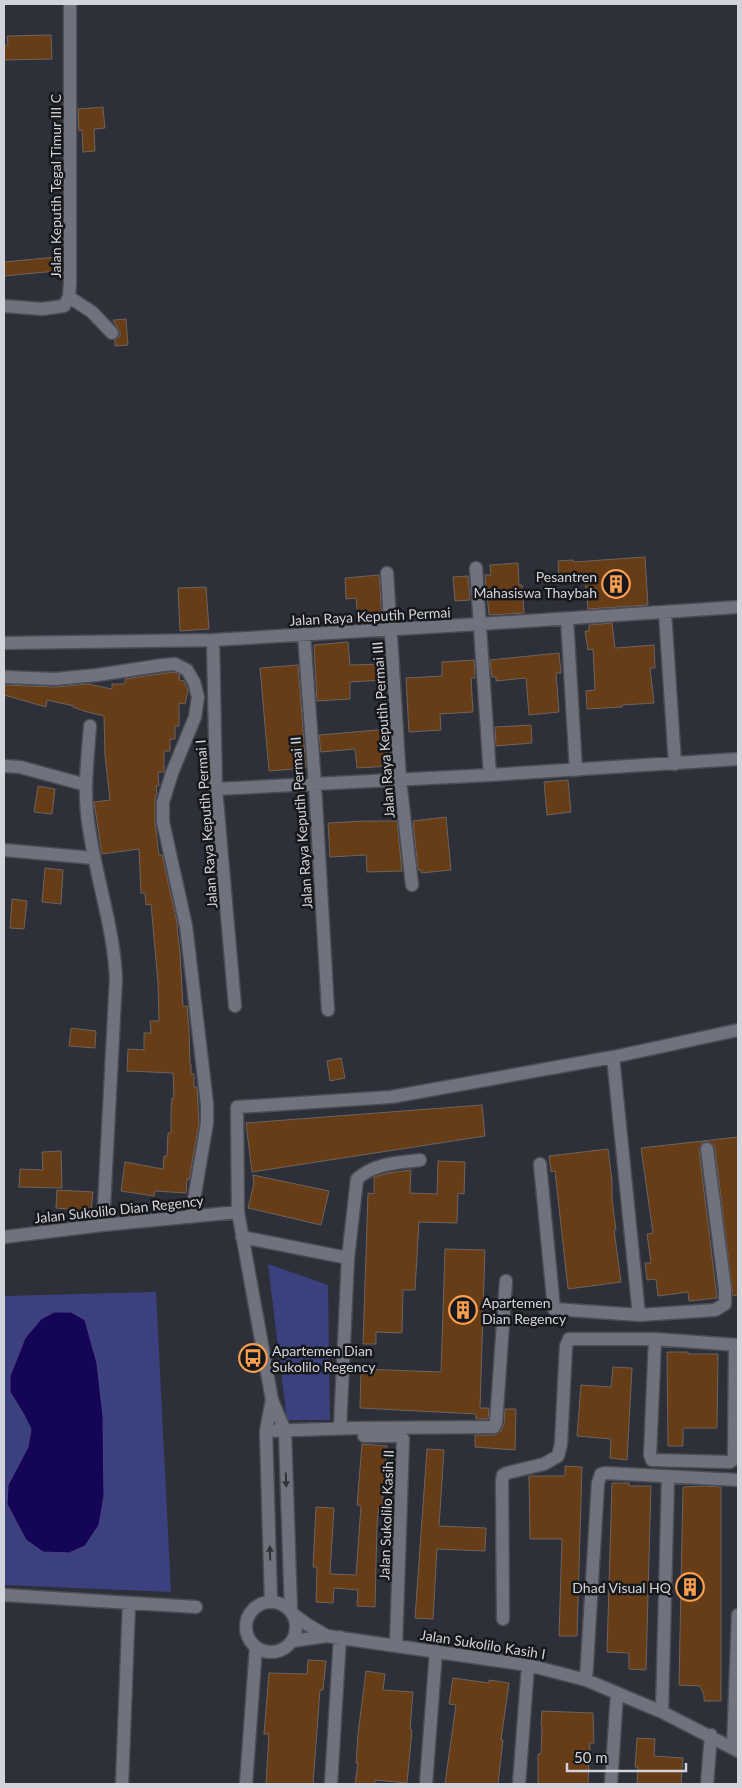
<svg xmlns="http://www.w3.org/2000/svg" width="742" height="1788" viewBox="0 0 742 1788" font-family="Lato,sans-serif">
	<style>
		.green { fill: #3b417e }
		.water { fill: #140556; stroke: #4d437e }
		.building { fill: #673d18; stroke: #6e645c }
		.lines { fill: none; stroke-linecap: round; stroke-linejoin: round }
		.minor-casing { stroke: #4b4c54; stroke-width: 15 }
		.minor { stroke: #70727e; stroke-width: 12 }
		.oneway { fill: #323339 }
		.labels { text-anchor: middle; dominant-baseline: central; stroke-width: 5; stroke-linejoin: round; paint-order: stroke }
		.street-label { font-size: 14px; fill: #d3d4db; stroke: #17181c }
		.poi-label { font-size: 14px; fill: #d3d4db; stroke: #17181c; text-anchor: end }
	</style>
	<rect width="100%" height="100%" fill="#2d2f39"/>
	<path class="green" d="M 268,1264 L 328,1285 L 330,1420 L 287,1420 Z
		M 156,1292 L 171,1592 L 4,1585 L 4,1296 Z"/>
	<path class="water" d="M 54,1312 L 71,1312 L 85,1320 L 97,1363 L 103,1416 L 104,1496 L 99,1525 L 85,1546 L 69,1553 L 43,1552 L 26,1540 L 7,1504 L 8,1485 L 28,1447 L 31,1429 L 24,1415 L 10,1392 L 10,1376 L 25,1338 L 41,1319 Z"/>
	<path class="building" d="M 51,35 L 52,59 L 4,60 L 4,45 L 8,45 L 7,36 Z
		M 103,107 L 105,128 L 94,129 L 95,151 L 83,152 L 82,130 L 79,131 L 78,109 Z
		M 56,257 L 57,271 L 4,276 L 4,262 Z
		M 126,319 L 128,345 L 115,346 L 115,340 L 120,336 L 120,332 L 113,320 Z
		M 645,557 L 648,605 L 588,609 L 585,579 L 559,581 L 558,561 L 573,560 L 574,562 Z
		M 518,563 L 519,585 L 522,585 L 524,613 L 489,615 L 485,575 L 491,575 L 490,565 Z
		M 379,575 L 382,618 L 358,620 L 356,598 L 346,599 L 345,578 Z
		M 468,576 L 470,600 L 455,601 L 453,577 Z
		M 206,587 L 209,629 L 180,631 L 178,588 Z
		M 612,623 L 615,648 L 654,645 L 655,668 L 650,668 L 654,703 L 622,705 L 622,707 L 587,709 L 586,691 L 595,690 L 593,649 L 588,650 L 585,631 L 589,631 L 589,625 Z
		M 348,642 L 350,665 L 383,664 L 384,680 L 350,682 L 350,699 L 317,701 L 314,645 Z
		M 559,653 L 561,673 L 556,673 L 559,712 L 529,715 L 526,678 L 496,681 L 496,677 L 492,677 L 490,660 Z
		M 474,660 L 475,678 L 471,678 L 473,712 L 440,714 L 441,730 L 409,732 L 406,678 L 442,676 L 442,662 Z
		M 298,665 L 306,768 L 269,771 L 260,668 Z
		M 173,672 L 180,675 L 179,680 L 184,681 L 188,691 L 185,704 L 179,703 L 179,726 L 175,726 L 175,739 L 170,739 L 170,751 L 164,751 L 164,772 L 158,772 L 159,786 L 156,786 L 157,795 L 155,796 L 155,822 L 159,855 L 162,855 L 178,927 L 177,927 L 180,952 L 183,1006 L 187,1006 L 189,1030 L 190,1064 L 191,1064 L 191,1074 L 194,1074 L 194,1087 L 197,1087 L 199,1123 L 189,1180 L 187,1179 L 186,1193 L 155,1191 L 154,1196 L 121,1191 L 125,1162 L 163,1169 L 164,1156 L 167,1156 L 168,1133 L 171,1133 L 171,1109 L 172,1098 L 174,1098 L 173,1073 L 127,1071 L 128,1049 L 144,1050 L 144,1033 L 151,1033 L 150,1021 L 159,1021 L 158,983 L 151,904 L 146,905 L 145,893 L 141,893 L 139,849 L 102,854 L 94,802 L 110,800 L 105,756 L 104,716 L 84,711 L 73,707 L 74,706 L 47,700 L 46,707 L 4,695 L 4,685 L 56,687 L 88,684 L 112,689 L 112,684 L 125,684 L 125,679 Z
		M 531,725 L 532,743 L 496,746 L 495,727 Z
		M 389,729 L 391,766 L 357,768 L 355,749 L 321,752 L 319,735 Z
		M 568,780 L 571,812 L 547,815 L 544,782 Z
		M 38,786 L 55,789 L 52,814 L 34,812 Z
		M 446,817 L 451,870 L 421,873 L 421,870 L 418,870 L 413,821 Z
		M 363,821 L 397,821 L 402,871 L 367,872 L 366,855 L 330,857 L 328,823 Z
		M 45,868 L 63,870 L 61,904 L 42,902 Z
		M 12,899 L 27,901 L 24,929 L 10,928 Z
		M 71,1028 L 96,1031 L 95,1048 L 69,1046 Z
		M 341,1058 L 345,1078 L 330,1081 L 327,1061 Z
		M 482,1105 L 485,1136 L 252,1172 L 246,1123 Z
		M 738,1137 L 738,1295 L 733,1296 L 715,1148 L 713,1144 L 706,1141 L 702,1143 L 699,1150 L 717,1298 L 689,1301 L 688,1292 L 658,1296 L 656,1279 L 647,1280 L 645,1263 L 651,1263 L 647,1234 L 653,1233 L 641,1148 Z
		M 608,1149 L 612,1181 L 612,1199 L 616,1230 L 614,1230 L 621,1282 L 568,1289 L 555,1171 L 551,1172 L 549,1156 Z
		M 61,1151 L 62,1188 L 19,1187 L 20,1169 L 43,1170 L 42,1152 Z
		M 438,1161 L 465,1162 L 464,1194 L 458,1193 L 457,1223 L 419,1222 L 415,1290 L 403,1290 L 402,1333 L 376,1332 L 376,1344 L 363,1344 L 368,1193 L 374,1194 L 374,1177 L 388,1173 L 411,1170 L 410,1193 L 437,1194 Z
		M 253,1175 L 329,1191 L 321,1225 L 248,1208 L 254,1183 Z
		M 57,1190 L 93,1192 L 91,1211 L 56,1208 Z
		M 445,1249 L 485,1250 L 480,1408 L 489,1408 L 488,1419 L 476,1419 L 476,1414 L 360,1408 L 361,1369 L 441,1372 Z
		M 667,1352 L 688,1352 L 688,1354 L 718,1354 L 717,1428 L 683,1428 L 683,1446 L 668,1446 Z
		M 613,1367 L 632,1368 L 627,1460 L 610,1458 L 611,1439 L 577,1436 L 581,1385 L 611,1387 Z
		M 505,1409 L 516,1409 L 515,1450 L 475,1447 L 475,1435 L 495,1435 L 501,1431 L 504,1424 Z
		M 362,1444 L 387,1446 L 382,1507 L 379,1507 L 377,1524 L 375,1607 L 357,1606 L 358,1590 L 334,1588 L 333,1603 L 316,1602 L 317,1567 L 313,1567 L 316,1507 L 334,1508 L 330,1574 L 356,1575 L 361,1506 L 357,1505 Z
		M 427,1449 L 444,1450 L 439,1526 L 486,1528 L 485,1551 L 437,1549 L 433,1619 L 415,1618 Z
		M 565,1466 L 582,1467 L 577,1636 L 559,1636 L 562,1539 L 530,1539 L 529,1476 L 565,1476 Z
		M 612,1483 L 629,1483 L 629,1486 L 651,1486 L 646,1670 L 629,1669 L 629,1653 L 607,1652 Z
		M 704,1486 L 721,1487 L 721,1701 L 704,1701 L 704,1695 L 700,1686 L 679,1685 L 683,1487 Z
		M 308,1660 L 326,1661 L 323,1690 L 320,1690 L 313,1784 L 266,1784 L 269,1734 L 264,1734 L 269,1673 L 307,1674 Z
		M 366,1671 L 385,1674 L 383,1690 L 413,1692 L 410,1729 L 412,1730 L 407,1783 L 375,1780 L 375,1784 L 355,1784 L 358,1763 L 356,1763 L 358,1734 Z
		M 453,1678 L 489,1683 L 489,1680 L 509,1683 L 501,1740 L 503,1740 L 498,1784 L 445,1784 L 456,1705 L 449,1704 Z
		M 542,1711 L 593,1713 L 594,1743 L 590,1743 L 588,1784 L 538,1784 L 538,1754 L 541,1754 L 542,1726 L 541,1725 Z
		M 637,1738 L 655,1739 L 654,1756 L 683,1758 L 681,1784 L 637,1784 L 638,1767 L 635,1767 Z"/>
	<g class="lines">
		<defs>
			<path id="minor" d="M 69,297 L 92,312 L 112,333
				M 4,306 L 42,309 L 64,306 L 69,297 L 70,283 L 70,4
				M 476,568 L 490,775
				M 387,573 L 400,780 L 412,885
				M 665,612 L 675,764
				M 567,619 L 576,770
				M 304,634 L 315,785 L 328,1010
				M 213,640 L 216,789 L 235,1006
				M 4,643 L 213,640 L 480,624 L 738,607
				M 4,677 L 55,679 L 97,675 L 163,665 L 175,664 L 187,670 L 194,682 L 198,697 L 195,717 L 172,773 L 163,802 L 163,822 L 186,926 L 207,1104 L 207,1123 L 191,1217
				M 90,726 C 88,755 84,784 87,813 C 93,870 113,921 116,978 L 103,1225
				M 4,766 L 20,767 L 86,785
				M 216,789 L 490,775 L 738,759
				M 4,850 L 93,858
				M 613,1057 L 639,1315
				M 540,1164 L 554,1309 L 639,1315 L 715,1310 L 725,1304 L 725,1289 L 707,1149
				M 4,1237 L 103,1225 L 238,1212
				M 242,1237 L 348,1258 L 340,1428
				M 348,1258 L 357,1179 C 374,1163 398,1163 420,1160
				M 655,1339 L 650,1455 L 652,1460 L 730,1462 L 734,1459 L 735,1345
				M 266,1431 L 356,1428 L 494,1427 L 496,1423 L 506,1281
				M 364,1436 L 400,1436 L 403,1439 L 396,1645
				M 4,1595 L 196,1607
				M 271,1602 L 266,1431 L 272,1400
				M246 1627a25 25 0 1 1 50 0a25 25 0 1 1-50 0Z
				M 291,1611 L 285,1431 L 272,1400 L 238,1212 L 237,1107 L 391,1097 L 613,1057 L 738,1030
				M 293,1614 L 308,1625 L 327,1636 L 528,1665 L 586,1680 L 662,1712 L 738,1751
				M 503,1619 L 502,1481 L 503,1475 L 507,1473 L 544,1464 L 558,1456 L 561,1444 L 566,1346 L 569,1339 L 655,1339 L 738,1345
				M 292,1641 L 327,1636
				M 586,1680 L 598,1483 L 601,1474 L 605,1473 L 738,1480
				M 662,1712 L 668,1477
				M 733,1748 L 738,1615
				M 122,1784 L 129,1603
				M 246,1784 L 256,1647
				M 331,1784 L 340,1637
				M 426,1784 L 436,1651
				M 519,1784 L 528,1665
				M 611,1784 L 617,1693
				M 707,1784 L 711,1735"/>
		</defs>
		<use href="#minor" class="minor-casing"/>
		<use href="#minor" class="minor"/>
	</g>
	<defs><path id="oneway-solid" d="M-6-.8H1V-3.2L6.5 0L1 3.2V.8H-6Z" transform="scale(1.25)"/></defs>
	<g class="oneway">
		<use href="#oneway-solid" transform="translate(286 1480) rotate(88)"/>
		<use href="#oneway-solid" transform="translate(270 1553) rotate(-92)"/>
	</g>
	<defs>
		<symbol id="building-ring" viewBox="-11 -11 22 22"><circle r="9.5" fill="#17181c" stroke="#fa9f4f" stroke-width="1.5"/><path d="M-4-6H4V6H1V3H-1V6H-4ZM-2.5-4.3h1.7v1.8h-1.7ZM.8-4.3h1.7v1.8H.8ZM-2.5-1h1.7V.8h-1.7ZM.8-1h1.7V.8H.8Z" fill="#fa9f4f"/></symbol>
		<symbol id="bus-ring" viewBox="-11 -11 22 22"><circle r="9.5" fill="#17181c" stroke="#fa9f4f" stroke-width="1.5"/><path d="M-5-6H5V4H4V6H2V4H-2V6H-4V4H-5ZM-3.5-4V0h7V-4ZM-3.5 1.2v1.5H-2V1.2ZM2 1.2v1.5H3.5V1.2Z" fill="#fa9f4f"/></symbol>
	</defs>
	<g fill-rule="evenodd">
		<use href="#building-ring" x="600" y="568" width="32" height="32"/>
		<use href="#building-ring" x="447" y="1294" width="32" height="32"/>
		<use href="#bus-ring" x="237" y="1342" width="32" height="32"/>
		<use href="#building-ring" x="674" y="1571" width="32" height="32"/>
	</g>
	<g class="labels">
		<g class="street-label">
			<text transform="translate(55 186) rotate(-90)">Jalan Keputih Tegal Timur III C</text>
			<text transform="translate(370 616) rotate(-3)">Jalan Raya Keputih Permai</text>
			<text transform="translate(383 730) rotate(-94)">Jalan Raya Keputih Permai III</text>
			<text transform="translate(301 823) rotate(-94)">Jalan Raya Keputih Permai II</text>
			<text transform="translate(206 824) rotate(-94)">Jalan Raya Keputih Permai I</text>
			<text transform="translate(119 1209) rotate(-6)">Jalan Sukolilo Dian Regency</text>
			<text transform="translate(386 1515) rotate(-88)">Jalan Sukolilo Kasih II</text>
			<text transform="translate(483 1644) rotate(9)">Jalan Sukolilo Kasih I</text>
		</g>
		<g class="poi-label">
			<text x="597" y="576">Pesantren<tspan x="597" dy="16">Mahasiswa Thaybah</tspan></text>
			<text x="482" y="1302" text-anchor="start">Apartemen<tspan x="482" dy="16">Dian Regency</tspan></text>
			<text x="272" y="1350" text-anchor="start">Apartemen Dian<tspan x="272" dy="16">Sukolilo Regency</tspan></text>
			<text x="671" y="1587">Dhad Visual HQ</text>
		</g>
	</g>
	<rect width="742" height="1788" fill="none" stroke="#d3d4db" stroke-width="10"/>
	<path d="M567 1763v8h119v-8" fill="none" stroke="#d3d4db" stroke-width="2.5"/>
	<text x="574" y="1763" font-size="15" fill="#d3d4db" stroke="#17181c" stroke-width="4" paint-order="stroke">50 m</text>
</svg>
